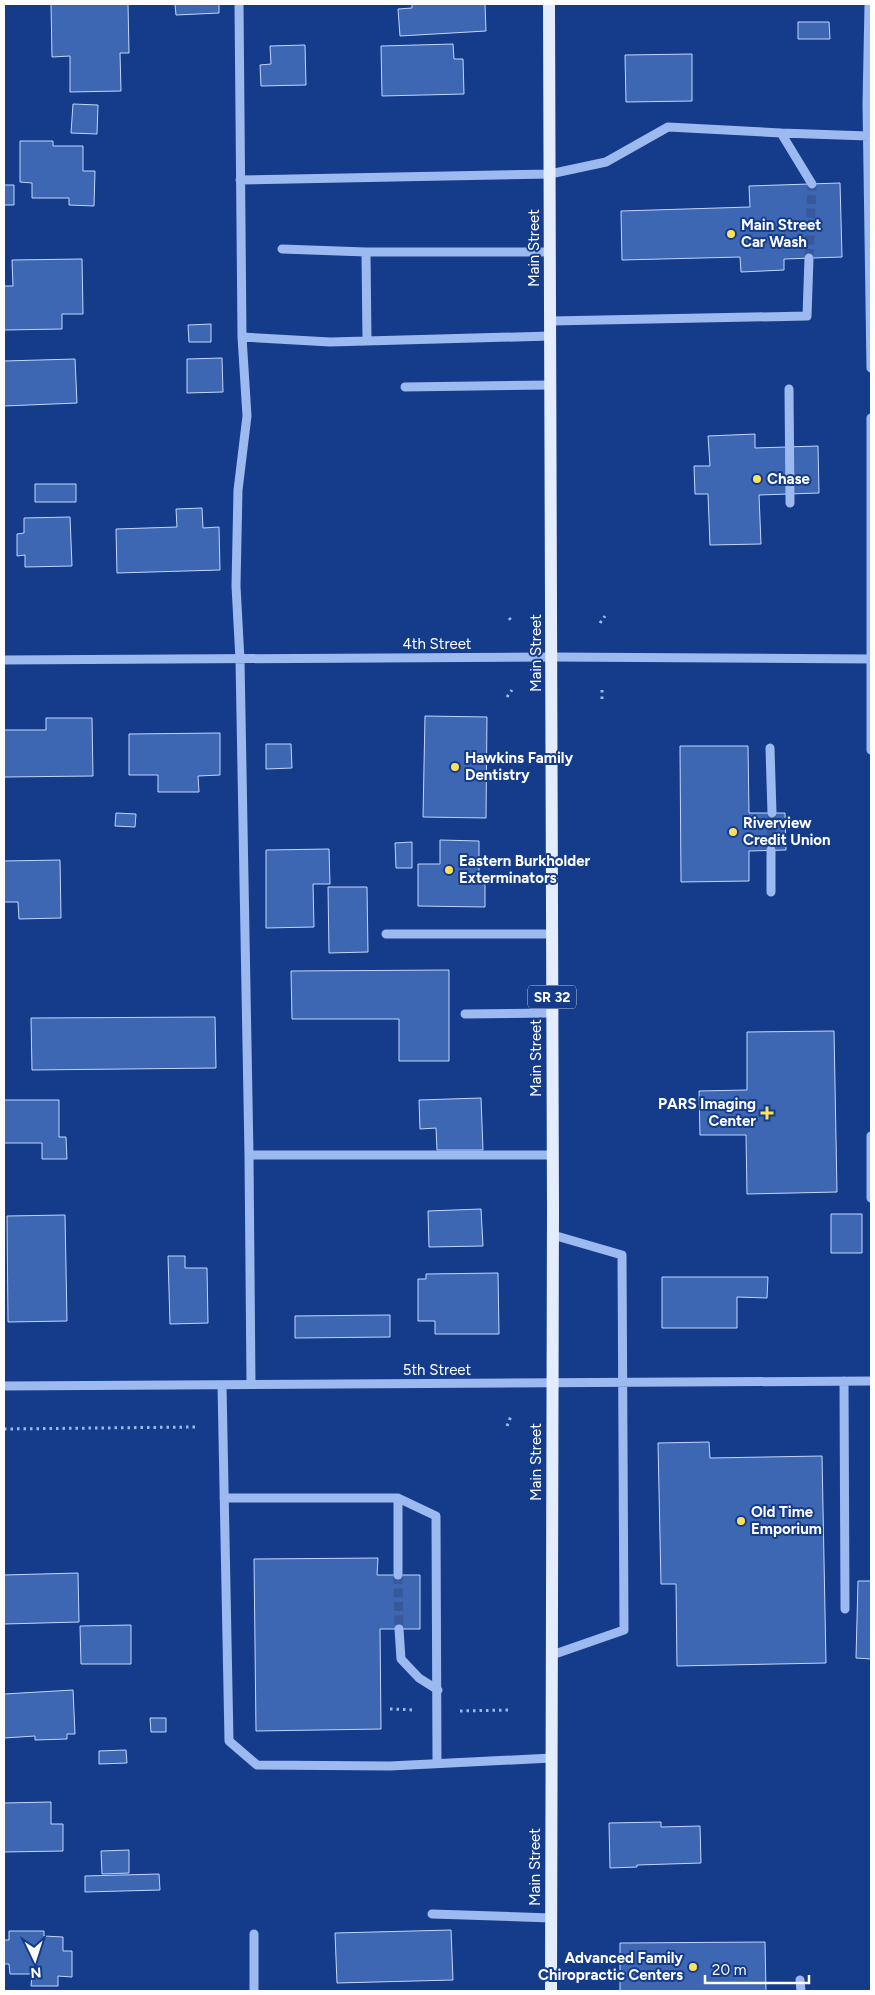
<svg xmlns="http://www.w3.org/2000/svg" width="875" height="1995" viewBox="0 0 875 1995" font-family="Figtree,sans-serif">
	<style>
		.building { fill: #3d66b3; stroke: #c2d6fb }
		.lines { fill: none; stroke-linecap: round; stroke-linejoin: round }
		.minor-tunnel { stroke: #37599c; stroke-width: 9; stroke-dasharray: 9 4.5; stroke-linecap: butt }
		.path { stroke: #9cb9f0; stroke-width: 3; stroke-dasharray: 2.5 4; stroke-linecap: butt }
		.minor { stroke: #9cb9f0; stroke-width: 9 }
		.major { stroke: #e4ecff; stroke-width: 12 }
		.poi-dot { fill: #ffe05a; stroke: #143c8a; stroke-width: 2 }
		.labels { text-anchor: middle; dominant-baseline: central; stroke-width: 4; stroke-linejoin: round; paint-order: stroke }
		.shield { fill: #143c8a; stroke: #b8c4dc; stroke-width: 1 }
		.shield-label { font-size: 14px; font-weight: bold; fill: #fff }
		.poi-label { font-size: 15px; font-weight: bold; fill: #fff; stroke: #143c8a; text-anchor: start }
		.street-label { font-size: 15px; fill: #fff; stroke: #143c8a }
	</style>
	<rect width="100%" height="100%" fill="#143c8a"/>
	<path class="building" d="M 51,4 L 128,4 L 129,53 L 120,53 L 121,91 L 70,92 L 70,56 L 52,57 Z
		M 175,4 L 219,4 L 219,13 L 176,15 Z
		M 412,4 L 485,4 L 486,31 L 400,36 L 398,9 L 412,8 Z
		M 798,22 L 829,22 L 830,39 L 798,39 Z
		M 453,44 L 454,59 L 463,59 L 464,94 L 382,96 L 381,46 Z
		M 305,45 L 306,85 L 261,86 L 260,65 L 271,64 L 270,46 Z
		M 692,54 L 692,101 L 626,102 L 625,55 Z
		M 73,104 L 98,105 L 97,134 L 71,133 Z
		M 20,141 L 53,141 L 53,146 L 83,146 L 83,171 L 95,171 L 94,206 L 69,205 L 69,198 L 32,198 L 32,183 L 20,182 Z
		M 840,183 L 842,257 L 784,259 L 784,270 L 741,272 L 740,257 L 622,260 L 621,211 L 750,207 L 749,186 Z
		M 4,185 L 14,185 L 14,205 L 4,205 Z
		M 82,259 L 83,314 L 62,314 L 62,329 L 4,330 L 4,286 L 13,286 L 12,260 Z
		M 211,324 L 211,342 L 189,342 L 188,325 Z
		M 222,358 L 223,392 L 187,393 L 187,359 Z
		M 75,359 L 77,403 L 4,406 L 4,361 Z
		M 755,434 L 755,448 L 818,446 L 819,493 L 759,495 L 761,544 L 710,545 L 708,494 L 695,494 L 694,466 L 710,466 L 708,436 Z
		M 35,484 L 76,484 L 76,502 L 35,502 Z
		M 202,508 L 203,528 L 219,527 L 220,570 L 117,573 L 116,529 L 177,527 L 176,509 Z
		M 70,517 L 72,566 L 25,567 L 25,555 L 17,556 L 17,534 L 24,533 L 24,518 Z
		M 425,716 L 487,717 L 486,818 L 423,817 Z
		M 46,718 L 92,718 L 93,776 L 4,777 L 4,730 L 46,730 Z
		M 220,733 L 220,775 L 198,776 L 199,792 L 158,792 L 158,775 L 129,775 L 129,734 Z
		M 266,744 L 291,744 L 292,768 L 266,769 Z
		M 680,746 L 748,746 L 749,813 L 785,813 L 786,850 L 749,851 L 749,881 L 681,882 Z
		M 116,813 L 136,814 L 135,827 L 115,826 Z
		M 440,840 L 479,841 L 479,876 L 485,876 L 485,907 L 418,906 L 418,864 L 440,864 Z
		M 412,842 L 412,868 L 396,868 L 395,843 Z
		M 329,849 L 330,884 L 313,884 L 314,927 L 266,928 L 266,850 Z
		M 60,860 L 61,918 L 19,919 L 18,902 L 4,902 L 4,861 Z
		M 328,887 L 367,887 L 368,952 L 329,953 Z
		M 449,970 L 449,1061 L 399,1061 L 399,1019 L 292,1019 L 291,971 Z
		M 215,1017 L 216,1068 L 32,1070 L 31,1018 Z
		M 834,1031 L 837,1192 L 747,1194 L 746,1135 L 700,1135 L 699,1091 L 747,1090 L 747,1032 Z
		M 481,1098 L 483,1150 L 437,1150 L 436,1128 L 420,1129 L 419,1100 Z
		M 4,1100 L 59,1100 L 59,1137 L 66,1137 L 67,1159 L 42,1159 L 42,1143 L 4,1143 Z
		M 481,1209 L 483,1246 L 429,1247 L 428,1211 Z
		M 831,1214 L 862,1214 L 862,1253 L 831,1253 Z
		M 65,1215 L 67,1321 L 8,1322 L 7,1216 Z
		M 168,1256 L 185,1256 L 185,1268 L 207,1268 L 208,1323 L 170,1324 Z
		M 498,1273 L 499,1334 L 435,1334 L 435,1321 L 418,1321 L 418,1279 L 426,1279 L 426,1274 Z
		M 662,1277 L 768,1277 L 767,1298 L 737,1297 L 737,1328 L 662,1328 Z
		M 390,1315 L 390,1337 L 295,1338 L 295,1316 Z
		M 709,1442 L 710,1458 L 822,1456 L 826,1663 L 677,1666 L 676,1584 L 661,1584 L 658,1443 Z
		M 378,1558 L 377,1575 L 420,1575 L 420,1629 L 380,1629 L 381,1729 L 256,1731 L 254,1559 Z
		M 78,1573 L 79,1622 L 4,1624 L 4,1575 Z
		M 858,1581 L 871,1581 L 871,1659 L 856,1658 Z
		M 131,1625 L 131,1664 L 81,1664 L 80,1626 Z
		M 73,1690 L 75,1734 L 67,1734 L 67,1739 L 35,1740 L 35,1736 L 4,1738 L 4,1694 Z
		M 150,1718 L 166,1718 L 166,1732 L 151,1732 Z
		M 126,1750 L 127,1763 L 99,1764 L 99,1751 Z
		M 51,1802 L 51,1824 L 63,1824 L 63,1851 L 4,1852 L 4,1803 Z
		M 661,1822 L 661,1827 L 700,1826 L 701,1863 L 637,1865 L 637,1867 L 610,1868 L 609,1823 Z
		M 129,1850 L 129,1873 L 102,1874 L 101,1851 Z
		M 159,1874 L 160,1890 L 85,1892 L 85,1876 Z
		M 451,1930 L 453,1980 L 337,1983 L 335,1933 Z
		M 9,1931 L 44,1931 L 44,1936 L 63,1937 L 63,1951 L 72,1951 L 72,1977 L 58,1976 L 58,1986 L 31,1986 L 32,1974 L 10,1974 L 9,1964 L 4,1964 L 4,1940 L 9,1940 Z
		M 765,1942 L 766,1991 L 620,1991 L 620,1943 Z"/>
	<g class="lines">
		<path class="minor-tunnel" d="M 809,258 L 812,184
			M 771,850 L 772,813
			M 398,1575 L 399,1629"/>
		<path class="path" d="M 509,618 L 513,622
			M 600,623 L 605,616
			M 507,697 L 512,690
			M 602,699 L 602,688
			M 507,1426 L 511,1416
			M 4,1429 L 195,1427
			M 390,1709 L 415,1710
			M 460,1711 L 509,1710"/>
		<path class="minor" d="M 239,4 L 242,337 L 247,416 L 238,490 L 236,586 L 240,660 L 249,1155 L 251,1384
			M 869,4 L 867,104 L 871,368
			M 781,133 L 868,136
			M 240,180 L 550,174 L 606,162 L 668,127 L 781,133 L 812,184
			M 282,249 L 366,252 L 550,252
			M 366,252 L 367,341
			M 551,321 L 807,316 L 809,258
			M 242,337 L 330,342 L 551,336
			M 405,387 L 551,385
			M 789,389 L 790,503
			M 871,418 L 871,750
			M 4,660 L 552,657 L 871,659
			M 770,748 L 772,813
			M 771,850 L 771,892
			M 386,934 L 552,934
			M 465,1014 L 552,1013
			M 871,1136 L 871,1198
			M 249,1155 L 553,1155
			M 844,1381 L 845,1609
			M 222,1385 L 229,1741 L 257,1765 L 390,1766 L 552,1758
			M 4,1386 L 871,1381
			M 224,1498 L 398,1498 L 436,1516 L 437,1763
			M 398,1498 L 398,1575
			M 399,1629 L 401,1659 L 419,1678 L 438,1690
			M 552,1655 L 624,1630 L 622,1255 L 553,1235
			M 432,1914 L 551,1918
			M 254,1934 L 254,1991
			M 800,1980 L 801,1991"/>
		<path class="major" d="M 549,4 L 553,1209 L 551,1991"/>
	</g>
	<g class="poi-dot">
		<circle cx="731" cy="234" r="5"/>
		<circle cx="757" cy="479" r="5"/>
		<circle cx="455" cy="767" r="5"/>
		<circle cx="733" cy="832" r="5"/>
		<circle cx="449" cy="870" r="5"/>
		<path d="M764.5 1105.5h5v5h5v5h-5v5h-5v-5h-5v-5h5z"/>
		<circle cx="741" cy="1521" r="5"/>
		<circle cx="693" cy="1967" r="5"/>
	</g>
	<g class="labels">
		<rect class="shield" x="528" y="985.5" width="48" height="23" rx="4"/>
		<g class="shield-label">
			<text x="552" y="997">SR 32</text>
		</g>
		<g class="poi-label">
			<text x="741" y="225">Main Street<tspan x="741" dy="17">Car Wash</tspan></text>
			<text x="767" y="479">Chase</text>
			<text x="465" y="758">Hawkins Family<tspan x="465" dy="17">Dentistry</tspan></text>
			<text x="743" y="823">Riverview<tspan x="743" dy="17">Credit Union</tspan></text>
			<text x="459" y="861">Eastern Burkholder<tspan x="459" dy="17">Exterminators</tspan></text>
			<text x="756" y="1104" text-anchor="end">PARS Imaging<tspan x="756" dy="17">Center</tspan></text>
			<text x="751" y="1512">Old Time<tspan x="751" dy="17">Emporium</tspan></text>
			<text x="683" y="1958" text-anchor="end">Advanced Family<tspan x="683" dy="17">Chiropractic Centers</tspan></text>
		</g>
		<g class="street-label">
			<text transform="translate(534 248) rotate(-90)">Main Street</text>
			<text x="437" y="644">4th Street</text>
			<text transform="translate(536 653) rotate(-90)">Main Street</text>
			<text transform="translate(536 1058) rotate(-90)">Main Street</text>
			<text x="437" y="1370">5th Street</text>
			<text transform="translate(536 1462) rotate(-90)">Main Street</text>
			<text transform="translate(535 1867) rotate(-90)">Main Street</text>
		</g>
	</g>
	<rect width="875" height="1995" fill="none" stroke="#ffffff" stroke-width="10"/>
	<g transform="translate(35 1960) rotate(176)" stroke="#143c8a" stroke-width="4" paint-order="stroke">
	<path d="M0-4L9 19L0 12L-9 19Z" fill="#ffffff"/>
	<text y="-8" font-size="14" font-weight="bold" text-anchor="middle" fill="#ffffff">N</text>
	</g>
	<path d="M705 1975v8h104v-8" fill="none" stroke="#ffffff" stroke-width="2.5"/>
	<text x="712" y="1975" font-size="15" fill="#ffffff" stroke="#143c8a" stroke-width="4" paint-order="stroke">20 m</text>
</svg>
